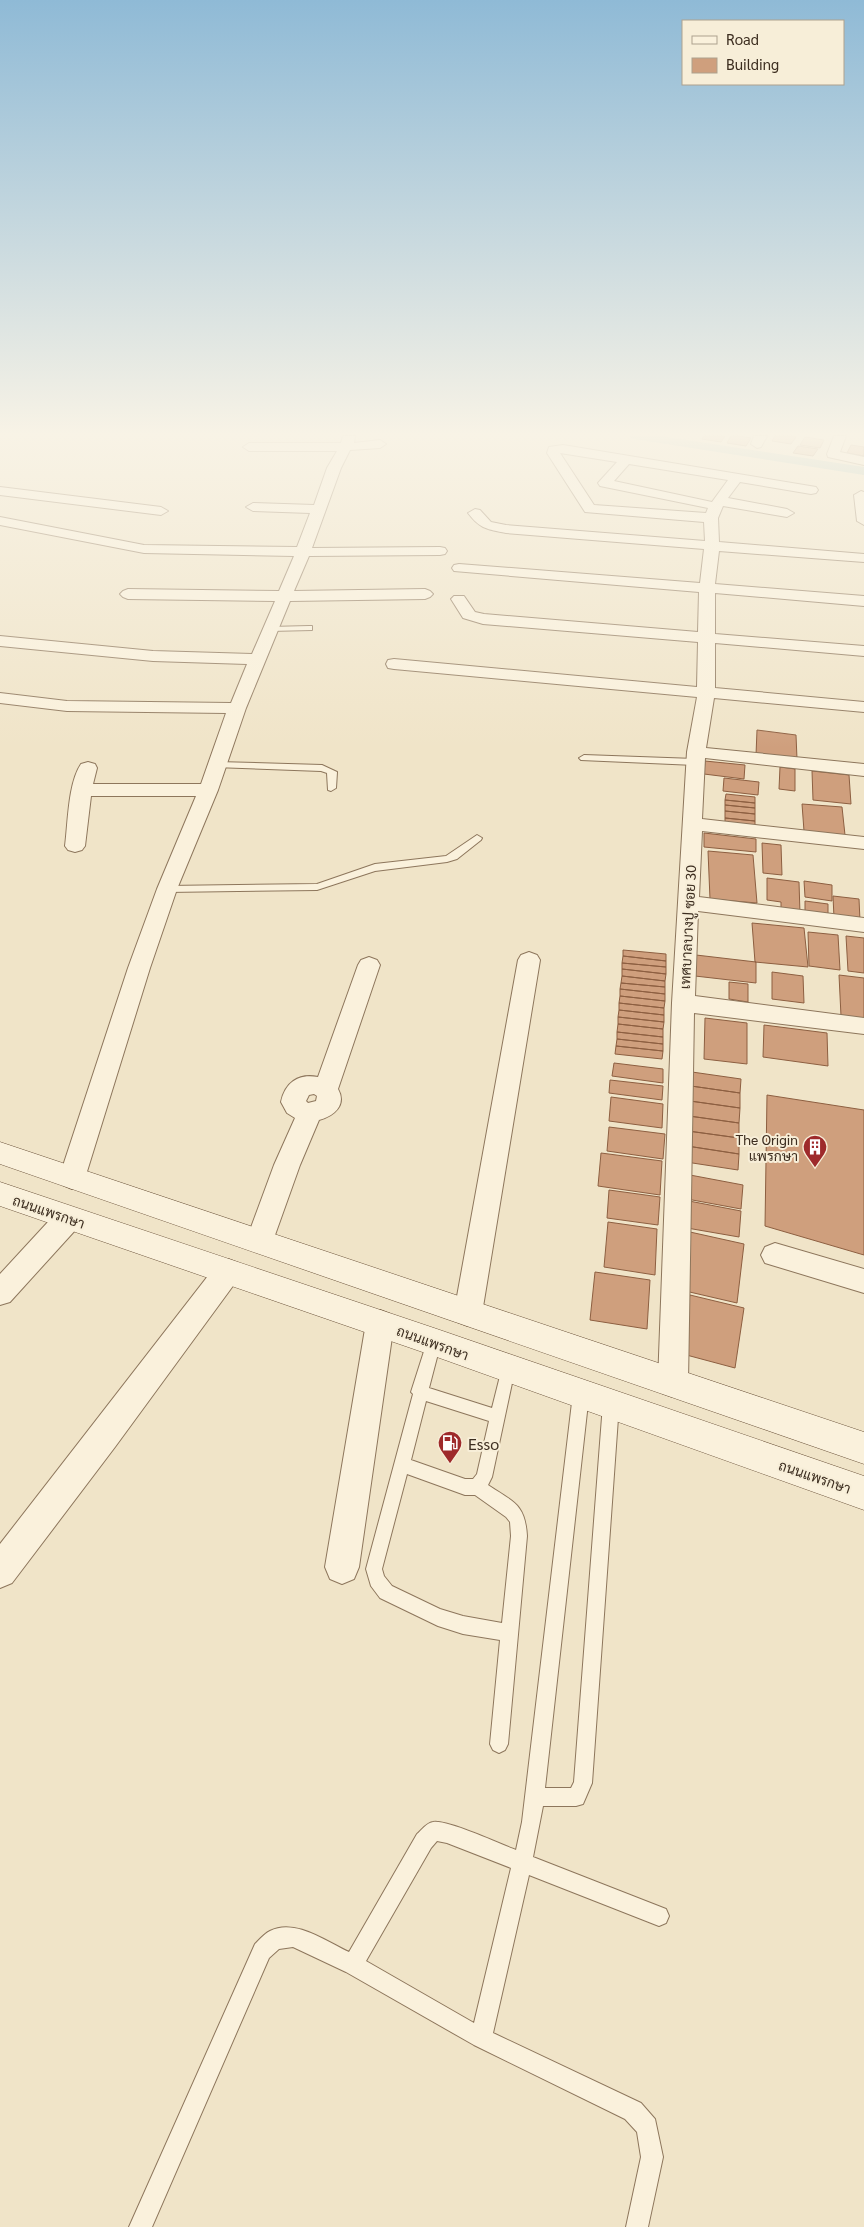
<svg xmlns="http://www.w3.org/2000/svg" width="864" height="2227" viewBox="0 0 864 2227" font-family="Georgia,Sarabun,serif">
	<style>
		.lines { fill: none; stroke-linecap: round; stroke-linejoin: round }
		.canal { fill: #a9c4bc; fill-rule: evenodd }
		.building { fill: #cf9f7d; stroke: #8d5f41 }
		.lane-casing { stroke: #8d765c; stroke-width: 2 }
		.street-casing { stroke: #8d765c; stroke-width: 2 }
		.secondary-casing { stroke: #6f573f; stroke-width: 1 }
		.lane { fill: #faf1dc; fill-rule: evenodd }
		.street { fill: #faf1dc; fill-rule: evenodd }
		.secondary { fill: #faf1dc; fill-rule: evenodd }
		.labels { text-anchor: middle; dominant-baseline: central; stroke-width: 4; stroke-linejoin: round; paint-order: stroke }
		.street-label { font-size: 14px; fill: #3d2e20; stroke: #f7eed8 }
		.poi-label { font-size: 14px; fill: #3d2e20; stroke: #f7eed8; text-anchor: end }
		.near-poi-label { font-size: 16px; fill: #3d2e20; stroke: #f7eed8; text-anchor: start }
	</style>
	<rect width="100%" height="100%" fill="#f0e4c8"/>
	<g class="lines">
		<path class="canal" d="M 629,436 L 660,436 L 864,467 L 864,475 L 634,439 Z"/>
	</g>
	<path class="building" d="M 704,436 L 725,436 L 721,442 L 702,439 Z
		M 731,436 L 740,436 L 751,438 L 746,446 L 727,443 Z
		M 775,436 L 794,436 L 796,437 L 791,444 L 772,441 Z
		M 805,437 L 824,440 L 820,448 L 800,445 Z
		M 851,445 L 864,447 L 864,456 L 847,453 Z
		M 798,446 L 818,449 L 813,456 L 793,453 Z
		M 757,730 L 796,735 L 797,759 L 756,755 Z
		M 705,761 L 745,765 L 744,779 L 704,774 Z
		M 780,767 L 795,769 L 795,791 L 779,789 Z
		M 812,771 L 849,775 L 851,804 L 813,800 Z
		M 724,778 L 759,782 L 758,795 L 723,791 Z
		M 726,794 L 755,797 L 755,803 L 725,800 Z
		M 725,800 L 755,803 L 755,808 L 725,805 Z
		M 802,804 L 842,807 L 845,835 L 804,831 Z
		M 725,805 L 755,808 L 755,814 L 725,811 Z
		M 725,811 L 755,814 L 755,821 L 725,818 Z
		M 725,818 L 755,821 L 755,827 L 725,824 Z
		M 704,833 L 756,839 L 756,852 L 704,847 Z
		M 762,843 L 781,845 L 782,875 L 763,873 Z
		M 708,851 L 753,855 L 757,903 L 710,899 Z
		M 767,878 L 799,882 L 800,914 L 781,912 L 781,902 L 767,900 Z
		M 804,881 L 832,885 L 832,901 L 805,897 Z
		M 833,896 L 859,899 L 860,921 L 834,918 Z
		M 805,901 L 828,904 L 828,916 L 805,913 Z
		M 752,923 L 804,928 L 808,967 L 755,962 Z
		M 808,932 L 838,935 L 840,970 L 809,966 Z
		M 846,936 L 864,938 L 864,973 L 848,971 Z
		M 623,950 L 666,954 L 666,961 L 623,956 Z
		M 696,955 L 756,962 L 756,983 L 695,976 Z
		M 623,956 L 666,961 L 666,967 L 622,963 Z
		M 622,963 L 666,967 L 666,974 L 622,969 Z
		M 622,969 L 666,974 L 665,981 L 622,976 Z
		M 772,972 L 803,976 L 804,1003 L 772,999 Z
		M 839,975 L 864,978 L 864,1019 L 841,1016 Z
		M 622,976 L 665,981 L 665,987 L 621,983 Z
		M 729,982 L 748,984 L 748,1002 L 729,999 Z
		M 621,983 L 665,987 L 665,994 L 620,989 Z
		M 620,989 L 665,994 L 665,1001 L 620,996 Z
		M 620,996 L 665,1001 L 664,1008 L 619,1003 Z
		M 619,1003 L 664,1008 L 664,1015 L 619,1010 Z
		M 619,1010 L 664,1015 L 664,1022 L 618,1017 Z
		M 618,1017 L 664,1022 L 663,1029 L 618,1024 Z
		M 705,1018 L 747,1023 L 747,1064 L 704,1059 Z
		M 618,1024 L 663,1029 L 663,1037 L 617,1032 Z
		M 764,1025 L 827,1033 L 828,1066 L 763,1057 Z
		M 617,1032 L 663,1037 L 663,1044 L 617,1039 Z
		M 617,1039 L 663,1044 L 663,1051 L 616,1046 Z
		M 616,1046 L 663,1051 L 662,1059 L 615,1054 Z
		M 614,1063 L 663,1069 L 663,1083 L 612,1076 Z
		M 692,1072 L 741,1079 L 740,1093 L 691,1086 Z
		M 610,1080 L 663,1086 L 662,1100 L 609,1093 Z
		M 691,1086 L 740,1093 L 740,1108 L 690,1101 Z
		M 767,1095 L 864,1110 L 864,1255 L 765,1226 Z
		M 611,1097 L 663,1104 L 662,1128 L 609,1121 Z
		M 690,1101 L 740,1108 L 739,1123 L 689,1116 Z
		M 689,1116 L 739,1123 L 739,1138 L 688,1131 Z
		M 609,1127 L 665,1134 L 663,1159 L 607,1151 Z
		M 688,1131 L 739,1138 L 739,1154 L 687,1146 Z
		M 687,1146 L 739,1154 L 738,1170 L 686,1162 Z
		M 601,1153 L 662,1161 L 660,1195 L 598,1186 Z
		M 690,1175 L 743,1185 L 741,1209 L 687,1199 Z
		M 609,1190 L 660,1197 L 658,1225 L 607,1218 Z
		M 689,1201 L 741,1211 L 739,1237 L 687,1228 Z
		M 608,1222 L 657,1229 L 655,1275 L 604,1267 Z
		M 690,1232 L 744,1244 L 737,1303 L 681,1290 Z
		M 595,1272 L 650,1280 L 647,1329 L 590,1320 Z
		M 690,1295 L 744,1308 L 735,1368 L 679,1353 Z"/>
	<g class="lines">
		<defs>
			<path id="lane" d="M 309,626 L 312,626 L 312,630 L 270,631 L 266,629 L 270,627 Z
				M 584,755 L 695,759 L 700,762 L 695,765 L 581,760 L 579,758 Z
				M 217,762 L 322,765 L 337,772 L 336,788 L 331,791 L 328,790 L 327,773 L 321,771 L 214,767 L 214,763 Z
				M 477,835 L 482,838 L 481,840 L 457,859 L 447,862 L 375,871 L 317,890 L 167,892 L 162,889 L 167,886 L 317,884 L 375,864 L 446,856 Z
				M 434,1335 L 439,1337 L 441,1342 L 429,1388 L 492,1408 L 503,1364 L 508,1362 L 513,1364 L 515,1369 L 492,1477 L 488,1485 C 513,1502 525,1503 527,1536 L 508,1744 L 505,1750 L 499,1753 L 493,1750 L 490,1744 L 500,1640 L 463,1634 L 438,1626 L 380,1598 L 371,1586 L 366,1569 L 413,1394 L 411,1392 L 427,1342 L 429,1337 ZM 426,1401 L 489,1421 L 477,1474 L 473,1479 L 465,1479 L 411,1460 ZM 407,1474 L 465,1495 L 475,1495 L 506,1517 L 510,1522 L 511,1536 L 502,1623 L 463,1616 L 440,1609 L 392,1586 L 384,1576 L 382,1569 Z
				M 581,1387 L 586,1389 L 589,1394 L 545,1788 L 571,1788 L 574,1782 L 603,1404 L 606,1399 L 611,1397 L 616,1399 L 619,1404 L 592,1783 L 583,1804 L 576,1806 L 543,1806 L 533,1857 L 666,1909 L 669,1916 L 666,1923 L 659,1926 L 529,1875 L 493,2033 L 641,2103 L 655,2119 L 663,2157 L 648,2227 L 626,2227 L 641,2157 L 637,2132 L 625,2119 L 474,2045 L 346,1972 L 293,1947 L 279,1949 L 269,1958 L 152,2227 L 129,2227 L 255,1944 C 259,1940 264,1934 270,1931 C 295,1918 327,1942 349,1952 L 417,1834 C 422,1830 426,1823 433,1822 C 446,1819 500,1844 516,1850 L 522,1822 L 573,1394 L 576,1389 ZM 437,1841 L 447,1843 L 511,1868 L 474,2023 L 366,1961 L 431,1848 Z"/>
			<path id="street" d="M 343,436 L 355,436 L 354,443 L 380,440 L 386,444 L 380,448 L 350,450 L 341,468 L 312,548 L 440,547 L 445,548 L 447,551 L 445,554 L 440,555 L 309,556 L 294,591 L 425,589 L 430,591 L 433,594 L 430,597 L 425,599 L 290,601 L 246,708 L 218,790 L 177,889 L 150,968 L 85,1178 L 81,1185 L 72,1189 L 63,1185 L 59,1178 L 128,968 L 157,889 L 196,796 L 91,796 L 85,846 L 82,850 L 75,852 L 68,850 L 65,846 C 68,823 68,783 81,764 L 88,762 L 95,764 L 97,768 L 93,784 L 201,784 L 226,713 L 67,711 L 0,703 L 0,693 L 67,701 L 231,703 L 247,664 L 153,661 L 0,646 L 0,636 L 153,651 L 252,654 L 275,601 L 128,599 L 123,597 L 120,594 L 123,591 L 128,589 L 279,591 L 294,556 L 144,553 L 0,525 L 0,517 L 144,545 L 297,547 L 310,513 L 253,511 L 246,507 L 253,503 L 314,505 L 327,468 L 337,451 L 249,451 L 243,447 L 249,443 L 341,443 Z
				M 754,436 L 767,436 L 761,447 L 757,448 L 751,444 Z
				M 834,436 L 846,436 L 840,452 L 864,457 L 864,465 L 828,457 L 827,454 Z
				M 563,445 L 816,487 L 818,490 L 816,493 L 811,494 L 740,482 L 728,498 L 787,509 L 794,513 L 787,517 L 723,506 L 718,518 L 719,542 L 864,554 L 864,562 L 719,551 L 715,584 L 864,596 L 864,606 L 715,593 L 715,634 L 864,646 L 864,656 L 715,643 L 715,688 L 864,702 L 864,712 L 714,698 L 706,748 L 864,764 L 864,776 L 705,758 L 702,819 L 864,837 L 864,849 L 702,831 L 699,897 L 864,918 L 864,932 L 698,911 L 695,996 L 864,1018 L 864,1034 L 694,1013 L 688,1383 L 684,1393 L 673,1397 L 662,1393 L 658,1383 L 672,1003 L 687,752 L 697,697 L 394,669 L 388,668 L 386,664 L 388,660 L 394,659 L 697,687 L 698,642 L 483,624 L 463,618 L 451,599 L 454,596 L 464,596 L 475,612 L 484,614 L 698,632 L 699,592 L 454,571 L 452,568 L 454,565 L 459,564 L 700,583 L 704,549 L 506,533 C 487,529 480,529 468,513 L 475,509 L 480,510 L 491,522 L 506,525 L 705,541 L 704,522 L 585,512 L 547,453 L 549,447 ZM 560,453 L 617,462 L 598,483 L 600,486 L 708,508 L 706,513 L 594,505 ZM 629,464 L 728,480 L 712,502 L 614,481 Z
				M 0,487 L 161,507 L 168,511 L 161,515 L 0,495 Z
				M 861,491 L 864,492 L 864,525 L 857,521 L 854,495 Z
				M 529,952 L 537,955 L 540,960 L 482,1313 L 478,1322 L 468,1326 L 458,1322 L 454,1313 L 518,960 L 521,955 Z
				M 369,957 L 377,960 L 380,965 L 338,1089 C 347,1105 334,1116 319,1120 L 300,1165 L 270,1249 L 260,1252 L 250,1249 L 246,1241 L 274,1165 L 295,1118 L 287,1113 L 281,1102 C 285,1083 298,1073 318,1077 L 358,965 L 361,960 ZM 314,1094 L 317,1096 L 316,1101 L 308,1103 L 306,1101 L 309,1095 Z
				M 69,1207 L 79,1210 L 82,1218 L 79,1226 L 10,1302 L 0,1305 L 0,1274 L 59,1210 Z
				M 775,1243 L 864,1269 L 864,1293 L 765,1263 L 761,1255 L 765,1247 Z
				M 228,1259 L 238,1263 L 242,1271 L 238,1279 L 115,1447 L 12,1583 L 0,1588 L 0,1544 L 218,1263 Z
				M 380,1310 L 390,1314 L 394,1323 L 359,1567 L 354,1579 L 342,1584 L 330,1579 L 325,1567 L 366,1323 L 370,1314 Z"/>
			<path id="secondary" d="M 0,1142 L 864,1432 L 864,1464 L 0,1164 Z
				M 0,1182 L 434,1328 L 864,1476 L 864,1510 L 434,1356 L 0,1206 Z"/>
		</defs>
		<use href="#lane" class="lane-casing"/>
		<use href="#street" class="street-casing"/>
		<use href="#secondary" class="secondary-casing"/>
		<use href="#lane" class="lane"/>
		<use href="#street" class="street"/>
		<use href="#secondary" class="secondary"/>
	</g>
	<linearGradient id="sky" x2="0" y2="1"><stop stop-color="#8fbad6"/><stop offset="0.58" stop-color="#f8f3e6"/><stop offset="1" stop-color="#f8f3e6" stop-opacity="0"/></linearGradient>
	<rect width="864" height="748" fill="url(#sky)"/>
	<defs>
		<symbol id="building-pin" viewBox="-11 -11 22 30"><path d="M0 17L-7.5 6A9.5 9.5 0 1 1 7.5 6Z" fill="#9e2a2b" stroke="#f7eed8"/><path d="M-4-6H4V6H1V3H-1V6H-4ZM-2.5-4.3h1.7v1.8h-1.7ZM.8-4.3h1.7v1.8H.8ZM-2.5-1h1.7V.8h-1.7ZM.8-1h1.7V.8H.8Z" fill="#fff"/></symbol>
		<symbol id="fuel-pin" viewBox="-11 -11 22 30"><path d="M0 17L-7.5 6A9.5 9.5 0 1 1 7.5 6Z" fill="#9e2a2b" stroke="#f7eed8"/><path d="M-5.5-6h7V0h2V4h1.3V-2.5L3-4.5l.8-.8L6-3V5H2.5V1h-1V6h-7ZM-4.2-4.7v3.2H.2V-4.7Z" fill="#fff"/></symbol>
	</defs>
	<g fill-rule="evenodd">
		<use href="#building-pin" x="801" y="1133" width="28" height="38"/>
		<use href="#fuel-pin" x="436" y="1429" width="28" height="38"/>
	</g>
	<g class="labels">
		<g class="street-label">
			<text transform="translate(687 927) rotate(-87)">เทศบาลบางปู ซอย 30</text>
			<text transform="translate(49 1211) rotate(19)">ถนนแพรกษา</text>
			<text transform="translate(433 1342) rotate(20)">ถนนแพรกษา</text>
			<text transform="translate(815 1476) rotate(19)">ถนนแพรกษา</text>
		</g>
		<g class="poi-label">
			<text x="798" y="1139">The Origin<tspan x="798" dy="16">แพรกษา</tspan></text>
		</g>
		<g class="near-poi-label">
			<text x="468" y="1443">Esso</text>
		</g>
	</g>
	<rect x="682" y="20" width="162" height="65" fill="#f7eed8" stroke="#ada18e"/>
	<rect x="692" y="36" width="25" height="8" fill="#faf1dc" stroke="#ada18e"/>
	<text x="726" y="45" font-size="15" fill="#3d2e20">Road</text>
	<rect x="692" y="58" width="25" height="15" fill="#cf9f7d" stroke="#ada18e"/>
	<text x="726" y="70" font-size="15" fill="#3d2e20">Building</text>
</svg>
